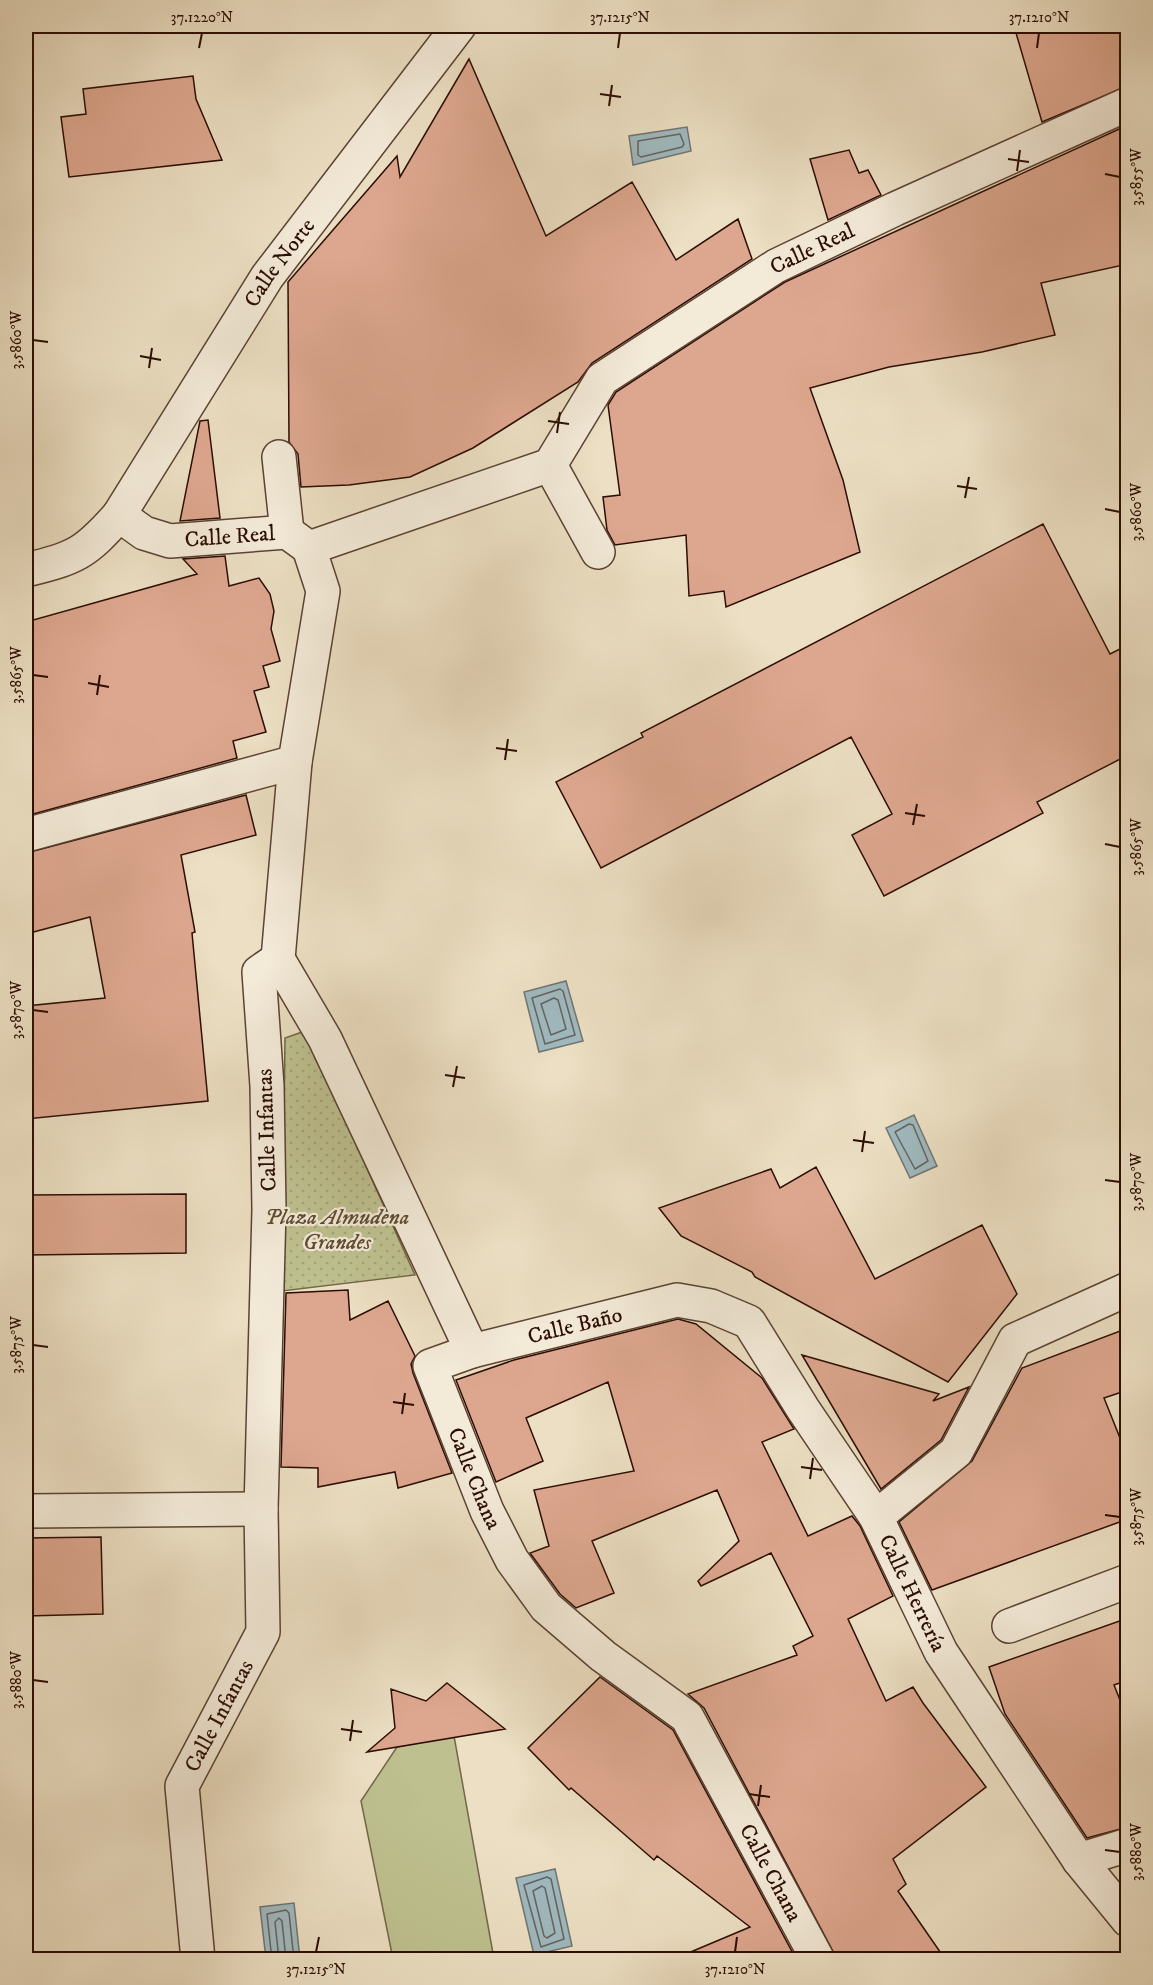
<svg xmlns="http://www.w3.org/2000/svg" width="1153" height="1985" viewBox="0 0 1153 1985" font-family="'IM FELL DW Pica',serif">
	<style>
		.park { fill: url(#park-dots); stroke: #746648; stroke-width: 1.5 }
		.pitch { fill: #bec08f; stroke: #746648; stroke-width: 1.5 }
		.water { fill: #9fb9bf; stroke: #717473; stroke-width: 1.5 }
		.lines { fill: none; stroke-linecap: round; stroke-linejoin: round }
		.shore { stroke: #656360; stroke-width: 1.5 }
		.building { fill: #dda78f; stroke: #2b0d02; stroke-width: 1.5 }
		.minor-casing { stroke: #5b4232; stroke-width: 36 }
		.minor { stroke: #f3ead8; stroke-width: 33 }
		.ticks { fill: none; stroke: #2b0d02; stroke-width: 2 }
		.labels { text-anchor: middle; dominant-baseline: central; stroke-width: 4.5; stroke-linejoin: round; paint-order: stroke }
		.street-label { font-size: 22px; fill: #2b0d02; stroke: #f3ead8 }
		.park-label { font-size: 22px; font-style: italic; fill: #5e4c33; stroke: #f3ead8 }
		.neatline { fill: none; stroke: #2b0d02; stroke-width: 2 }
		.ticks-label { font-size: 15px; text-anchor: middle; fill: #2b0d02 }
	</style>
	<defs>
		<pattern id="park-dots" width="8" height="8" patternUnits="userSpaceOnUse" patternTransform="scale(1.5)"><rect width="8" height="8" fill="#bec08f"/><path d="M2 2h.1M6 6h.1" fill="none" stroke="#a3a47a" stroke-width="1.8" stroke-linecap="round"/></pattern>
	</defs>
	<rect width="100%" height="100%" fill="#ecdfc3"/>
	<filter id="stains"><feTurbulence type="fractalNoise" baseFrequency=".00333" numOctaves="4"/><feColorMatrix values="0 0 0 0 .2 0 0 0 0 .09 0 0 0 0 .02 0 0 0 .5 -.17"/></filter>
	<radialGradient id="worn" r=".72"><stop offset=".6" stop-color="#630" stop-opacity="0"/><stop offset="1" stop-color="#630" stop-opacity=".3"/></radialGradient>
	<path class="park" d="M 305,1031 L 415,1275 L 282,1291 L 285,1038 Z"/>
	<path class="pitch" d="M 454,1736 L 494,1959 L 393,1959 L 361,1801 L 397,1747 Z"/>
	<path class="water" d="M 687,127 L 691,151 L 633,165 L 629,136 Z
		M 566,981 L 583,1041 L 539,1052 L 524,992 Z
		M 914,1115 L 937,1166 L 910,1178 L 886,1128 Z
		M 555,1869 L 572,1946 L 534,1955 L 516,1878 Z
		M 294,1903 L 300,1959 L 266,1959 L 260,1907 Z"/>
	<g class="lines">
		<path class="shore" d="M 680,134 L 684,144 L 682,147 L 641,157 L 638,155 L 638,141 Z
			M 560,989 L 563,991 L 575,1035 L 545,1044 L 532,998 Z
			M 554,998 L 558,1000 L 566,1029 L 551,1035 L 541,1004 Z
			M 909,1124 L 913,1125 L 928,1161 L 915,1169 L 895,1132 Z
			M 547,1877 L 551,1879 L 564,1939 L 541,1947 L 524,1885 Z
			M 542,1886 L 545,1888 L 555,1933 L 547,1938 L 544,1936 L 533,1891 Z
			M 272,1960 L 267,1914 L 286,1910 L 289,1913 L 294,1960
			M 279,1960 L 275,1922 L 279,1918 L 282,1921 L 286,1960"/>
	</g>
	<path class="building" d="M 1014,26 L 1128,26 L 1128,86 L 1042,122 Z
		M 469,59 L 546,236 L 632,182 L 676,260 L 738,219 L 752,259 L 592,363 L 578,382 L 473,448 L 410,477 L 349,485 L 301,487 L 298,454 L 289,442 L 288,282 L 397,156 L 400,177 Z
		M 193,76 L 196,99 L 222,160 L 69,177 L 61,117 L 86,114 L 83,89 Z
		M 1128,125 L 1128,264 L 1041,283 L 1055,335 L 982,352 L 889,367 L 810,388 L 843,480 L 860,552 L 726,607 L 724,591 L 689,596 L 686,535 L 615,545 L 607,530 L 603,497 L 620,495 L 608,405 L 616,392 L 785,282 Z
		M 849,150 L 859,173 L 868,170 L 881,195 L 828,220 L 810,159 Z
		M 208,420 L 220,518 L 180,521 L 200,421 Z
		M 1043,524 L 1110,654 L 1128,645 L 1128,755 L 1037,802 L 1043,813 L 884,896 L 852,835 L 892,814 L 851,737 L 601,868 L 556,782 L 643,737 L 641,733 Z
		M 225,556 L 229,586 L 259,578 L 270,594 L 274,611 L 271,629 L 280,661 L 263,666 L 269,687 L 254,691 L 266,732 L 233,741 L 237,758 L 26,816 L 26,622 L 197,574 L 183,559 Z
		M 246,795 L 256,835 L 181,855 L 195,932 L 192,933 L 208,1101 L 26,1119 L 26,1006 L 105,998 L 90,917 L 26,934 L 26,853 Z
		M 816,1167 L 875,1279 L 982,1225 L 1017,1294 L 948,1382 L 755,1277 L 752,1272 L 681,1236 L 659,1208 L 771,1169 L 780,1188 Z
		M 186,1194 L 186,1253 L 26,1255 L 26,1195 Z
		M 348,1290 L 350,1320 L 388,1301 L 415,1356 L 411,1364 L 413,1373 L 452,1473 L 398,1488 L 395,1472 L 318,1487 L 318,1468 L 281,1467 L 286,1293 Z
		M 678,1319 L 696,1324 L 762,1378 L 794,1429 L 762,1442 L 808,1536 L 852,1516 L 860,1526 L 893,1596 L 848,1619 L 886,1701 L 913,1687 L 923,1703 L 986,1787 L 893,1859 L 906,1884 L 898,1891 L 945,1959 L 837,1959 L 704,1708 L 688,1694 L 797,1655 L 793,1646 L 813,1636 L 771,1553 L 701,1586 L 698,1581 L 739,1541 L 717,1490 L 592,1541 L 614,1593 L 576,1608 L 560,1594 L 530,1553 L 549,1546 L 534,1490 L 634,1471 L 608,1382 L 526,1418 L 543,1461 L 496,1482 L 456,1380 L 514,1360 Z
		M 1128,1328 L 1128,1390 L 1104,1398 L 1128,1458 L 1128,1519 L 932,1590 L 899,1522 L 972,1461 L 1022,1368 Z
		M 802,1355 L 939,1394 L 933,1401 L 969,1387 L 941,1440 L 881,1489 Z
		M 101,1537 L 103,1614 L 26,1616 L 26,1538 Z
		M 1128,1618 L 1128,1680 L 1114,1685 L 1128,1720 L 1128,1827 L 1087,1838 L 1005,1714 L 989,1667 Z
		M 600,1677 L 673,1730 L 796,1959 L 674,1959 L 750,1927 L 657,1856 L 654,1860 L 571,1788 L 569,1790 L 528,1748 Z
		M 447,1683 L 505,1729 L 367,1752 L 395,1728 L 391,1689 L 426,1701 Z"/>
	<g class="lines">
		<defs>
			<g id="minor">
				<path d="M 279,457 L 287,532"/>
				<path d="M 550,465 L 598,552"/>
				<path id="s1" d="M 119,515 L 144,533 L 170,541 L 287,532 L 309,548"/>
				<path id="s2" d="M 309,548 L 550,465 L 602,379 L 776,266 L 895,209 L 1128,104"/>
				<path id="s3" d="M 26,570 C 75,558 85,554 119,515 L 267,277 L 459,26"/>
				<path d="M 26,835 L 295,762"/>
				<path id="s4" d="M 278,959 L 325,1039 L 472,1351 L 430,1366 L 487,1511 L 512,1560 L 546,1607 L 603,1656 L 687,1717 L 818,1960"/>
				<path d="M 278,959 L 295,762 L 323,591 L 309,548"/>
				<path id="s5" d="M 472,1351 L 677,1300 L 711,1306 L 749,1322 L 803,1409 L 876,1517 L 941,1652 L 1079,1860 L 1128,1920"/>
				<path d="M 26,1511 L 261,1509"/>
				<path d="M 876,1517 L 956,1452 L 1015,1340 L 1128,1289"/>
				<path d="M 1009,1626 L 1128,1581"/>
				<path d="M 1079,1860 L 1128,1845"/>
				<path id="s6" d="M 198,1960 L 182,1786 L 263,1632 L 261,1509 L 269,1210 L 267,1086 L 259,972 L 278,959"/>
			</g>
		</defs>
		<use href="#minor" class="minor-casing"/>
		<use href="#minor" class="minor"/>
	</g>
	<path class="ticks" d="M 199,48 L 202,33M 618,48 L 620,33M 1037,48 L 1039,33M 600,94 L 621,97M 609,106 L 612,85M 1008,159 L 1029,162M 1017,171 L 1020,150M 1105,174 L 1120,177M 33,340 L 48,342M 140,356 L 161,360M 149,368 L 152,348M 548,421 L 569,424M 557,433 L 560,412M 957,486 L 977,489M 965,498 L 969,477M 1105,509 L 1120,512M 33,675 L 48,677M 88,683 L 109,687M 97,695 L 100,675M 496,748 L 517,751M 505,760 L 508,739M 905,813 L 925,816M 913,825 L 917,804M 1105,844 L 1120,847M 33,1010 L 48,1012M 445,1075 L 465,1078M 453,1087 L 457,1066M 853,1140 L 874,1143M 862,1152 L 865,1131M 1105,1180 L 1120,1182M 33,1345 L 48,1347M 393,1402 L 414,1405M 402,1414 L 405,1393M 801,1467 L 822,1470M 810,1479 L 813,1458M 1105,1515 L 1120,1517M 33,1680 L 48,1682M 341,1729 L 362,1732M 350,1741 L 353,1720M 749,1794 L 770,1797M 758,1806 L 761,1785M 1105,1850 L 1120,1852M 316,1952 L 319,1937M 735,1952 L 737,1937"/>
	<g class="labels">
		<g class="street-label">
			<text stroke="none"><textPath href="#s2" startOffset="603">Calle Real</textPath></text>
			<text stroke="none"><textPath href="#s3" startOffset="410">Calle Norte</textPath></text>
			<text stroke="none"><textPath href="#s1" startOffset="118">Calle Real</textPath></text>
			<text transform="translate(267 1130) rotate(-92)">Calle Infantas</text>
			<text stroke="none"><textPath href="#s5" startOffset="106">Calle Baño</textPath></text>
			<text stroke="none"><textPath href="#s4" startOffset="603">Calle Chana</textPath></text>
			<text stroke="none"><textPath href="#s5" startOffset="604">Calle Herrería</textPath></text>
			<text stroke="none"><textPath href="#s6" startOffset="254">Calle Infantas</textPath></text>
			<text stroke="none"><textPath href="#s4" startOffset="1107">Calle Chana</textPath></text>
		</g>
		<g class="park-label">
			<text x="337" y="1217">Plaza Almudena<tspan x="337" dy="25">Grandes</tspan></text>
		</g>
	</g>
	<rect width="1153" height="1985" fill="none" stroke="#ecdfc3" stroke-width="66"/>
	<rect x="33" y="33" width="1087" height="1919" class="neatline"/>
	<g class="ticks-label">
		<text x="202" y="22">37.1220°N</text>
		<text x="620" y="22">37.1215°N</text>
		<text x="1039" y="22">37.1210°N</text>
		<text transform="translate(1136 177) rotate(-90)" y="5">3.5855°W</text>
		<text transform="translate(16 340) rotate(-90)" y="5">3.5860°W</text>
		<text transform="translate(1136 512) rotate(-90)" y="5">3.5860°W</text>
		<text transform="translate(16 675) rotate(-90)" y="5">3.5865°W</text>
		<text transform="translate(1136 847) rotate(-90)" y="5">3.5865°W</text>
		<text transform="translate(16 1010) rotate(-90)" y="5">3.5870°W</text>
		<text transform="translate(1136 1182) rotate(-90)" y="5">3.5870°W</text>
		<text transform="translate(16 1345) rotate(-90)" y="5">3.5875°W</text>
		<text transform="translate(1136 1517) rotate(-90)" y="5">3.5875°W</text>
		<text transform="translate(16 1680) rotate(-90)" y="5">3.5880°W</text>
		<text transform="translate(1136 1852) rotate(-90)" y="5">3.5880°W</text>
		<text x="316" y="1974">37.1215°N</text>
		<text x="735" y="1974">37.1210°N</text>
	</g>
	<rect width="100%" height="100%" filter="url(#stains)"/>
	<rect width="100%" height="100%" fill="url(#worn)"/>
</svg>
